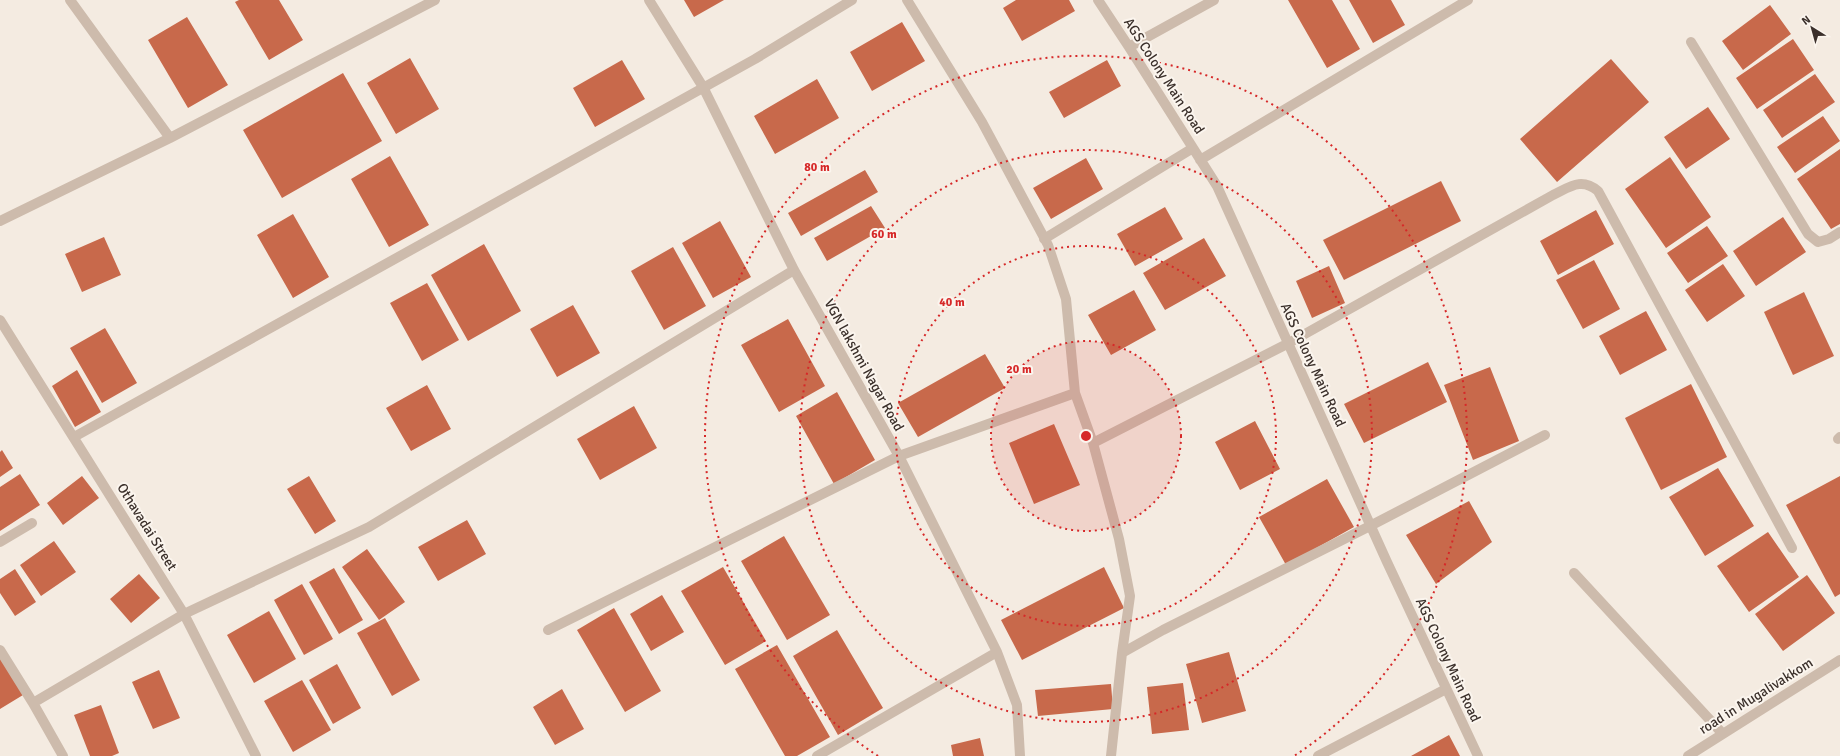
<svg xmlns="http://www.w3.org/2000/svg" width="1840" height="756" viewBox="0 0 1840 756" font-family="Signika,sans-serif">
	<style>
		.building { fill: #c8694b }
		.lines { fill: none; stroke-linecap: round; stroke-linejoin: round }
		.minor { stroke: #cdbbac; stroke-width: 10 }
		.ring { fill: none; stroke: #d62828; stroke-width: 2; stroke-dasharray: 2 4 }
		.labels { text-anchor: middle; dominant-baseline: central; stroke-width: 4; stroke-linejoin: round; paint-order: stroke }
		.street-label { font-size: 14px; fill: #3b302b; stroke: #fbf5ee }
		.centre { fill: #d62828; stroke: #fbf5ee; stroke-width: 2 }
		.ring-label { font-size: 12px; text-anchor: middle; font-weight: bold; fill: #d62828; stroke: #fbf5ee; stroke-width: 4; stroke-linejoin: round; paint-order: stroke }
	</style>
	<rect width="100%" height="100%" fill="#f4ebe1"/>
	<path class="building" d="M 239,0 L 279,0 L 303,40 L 269,60 L 235,2 Z
		M 684,0 L 724,0 L 694,17 Z
		M 1016,0 L 1069,0 L 1075,11 L 1022,41 L 1003,8 Z
		M 1288,0 L 1332,0 L 1360,49 L 1327,68 Z
		M 1349,0 L 1391,0 L 1405,25 L 1373,43 Z
		M 1770,5 L 1791,34 L 1743,70 L 1722,41 Z
		M 187,17 L 228,85 L 188,108 L 148,40 Z
		M 902,22 L 925,61 L 872,91 L 850,52 Z
		M 1793,39 L 1814,70 L 1757,109 L 1736,78 Z
		M 410,58 L 439,109 L 396,134 L 367,83 Z
		M 1611,59 L 1649,102 L 1557,182 L 1520,139 Z
		M 622,60 L 645,99 L 595,127 L 573,88 Z
		M 1107,60 L 1121,86 L 1064,118 L 1049,92 Z
		M 343,73 L 382,141 L 282,198 L 243,130 Z
		M 1815,74 L 1835,102 L 1782,138 L 1763,110 Z
		M 817,79 L 839,118 L 775,154 L 754,116 Z
		M 1708,107 L 1730,139 L 1686,169 L 1664,137 Z
		M 1823,116 L 1840,141 L 1795,173 L 1777,147 Z
		M 1840,149 L 1840,224 L 1831,229 L 1797,179 Z
		M 390,156 L 429,225 L 389,247 L 351,179 Z
		M 1670,157 L 1711,217 L 1666,248 L 1625,189 Z
		M 1086,158 L 1103,189 L 1051,219 L 1033,188 Z
		M 865,170 L 878,192 L 801,236 L 788,213 Z
		M 1441,181 L 1461,221 L 1344,280 L 1323,240 Z
		M 871,206 L 885,228 L 827,261 L 814,238 Z
		M 1165,207 L 1183,239 L 1135,266 L 1117,234 Z
		M 1596,210 L 1614,244 L 1558,275 L 1540,241 Z
		M 293,214 L 329,277 L 293,298 L 257,235 Z
		M 1783,217 L 1806,252 L 1756,286 L 1733,251 Z
		M 720,221 L 751,277 L 713,298 L 682,243 Z
		M 1707,226 L 1728,256 L 1688,283 L 1667,253 Z
		M 104,237 L 121,275 L 82,292 L 65,254 Z
		M 1204,238 L 1226,276 L 1165,310 L 1143,273 Z
		M 484,244 L 521,311 L 468,341 L 431,275 Z
		M 673,247 L 706,306 L 664,330 L 631,271 Z
		M 1594,260 L 1620,309 L 1583,329 L 1556,280 Z
		M 1723,264 L 1745,296 L 1707,322 L 1685,290 Z
		M 1329,266 L 1345,303 L 1312,318 L 1296,281 Z
		M 427,283 L 459,340 L 422,361 L 390,303 Z
		M 1134,290 L 1156,330 L 1111,355 L 1088,315 Z
		M 1804,292 L 1834,356 L 1793,375 L 1764,312 Z
		M 573,305 L 600,353 L 557,377 L 530,329 Z
		M 1646,311 L 1667,350 L 1620,375 L 1599,336 Z
		M 788,319 L 825,386 L 779,412 L 741,345 Z
		M 105,328 L 137,383 L 102,403 L 70,348 Z
		M 985,354 L 1005,388 L 918,437 L 898,403 Z
		M 1428,362 L 1447,402 L 1364,443 L 1344,404 Z
		M 1490,367 L 1519,441 L 1473,460 L 1444,385 Z
		M 77,370 L 101,412 L 75,427 L 52,386 Z
		M 1691,384 L 1727,457 L 1661,490 L 1625,418 Z
		M 427,385 L 451,429 L 411,451 L 386,408 Z
		M 837,392 L 875,460 L 834,484 L 796,416 Z
		M 634,406 L 657,448 L 600,480 L 577,439 Z
		M 1255,421 L 1280,469 L 1240,490 L 1215,442 Z
		M 1054,424 L 1080,485 L 1034,504 L 1009,443 Z
		M 2,450 L 13,468 L 0,477 L 0,452 Z
		M 1718,468 L 1754,526 L 1705,556 L 1669,497 Z
		M 20,474 L 40,505 L 0,531 L 0,487 Z
		M 82,476 L 99,498 L 63,525 L 47,503 Z
		M 309,476 L 336,521 L 315,534 L 287,489 Z
		M 1840,476 L 1840,594 L 1835,597 L 1786,505 Z
		M 1327,479 L 1354,527 L 1286,565 L 1259,517 Z
		M 1469,501 L 1492,542 L 1436,584 L 1406,535 Z
		M 467,520 L 486,554 L 438,581 L 418,547 Z
		M 1768,532 L 1799,577 L 1749,612 L 1717,566 Z
		M 784,536 L 830,615 L 787,640 L 741,561 Z
		M 54,541 L 76,572 L 41,596 L 20,565 Z
		M 367,549 L 405,602 L 379,620 L 342,567 Z
		M 723,567 L 766,641 L 725,665 L 681,591 Z
		M 1104,567 L 1124,608 L 1022,660 L 1001,620 Z
		M 334,568 L 363,620 L 339,634 L 309,582 Z
		M 15,569 L 36,602 L 15,616 L 0,593 L 0,579 Z
		M 139,574 L 160,598 L 131,623 L 110,599 Z
		M 1807,575 L 1835,613 L 1783,651 L 1755,614 Z
		M 302,584 L 333,639 L 304,655 L 274,600 Z
		M 662,595 L 684,632 L 651,651 L 630,614 Z
		M 614,608 L 661,691 L 625,712 L 577,630 Z
		M 269,611 L 296,659 L 254,683 L 227,635 Z
		M 385,618 L 420,680 L 392,696 L 357,633 Z
		M 837,630 L 883,708 L 838,735 L 793,656 Z
		M 777,645 L 830,737 L 797,756 L 785,756 L 735,669 Z
		M 1229,652 L 1246,711 L 1202,723 L 1186,664 Z
		M 0,654 L 23,695 L 0,709 Z
		M 337,664 L 361,708 L 333,724 L 309,680 Z
		M 159,670 L 180,718 L 153,729 L 132,682 Z
		M 302,680 L 331,730 L 293,752 L 264,701 Z
		M 1183,683 L 1189,730 L 1152,734 L 1147,687 Z
		M 1111,684 L 1113,709 L 1038,716 L 1035,690 Z
		M 562,689 L 584,729 L 555,745 L 533,707 Z
		M 101,705 L 119,753 L 112,756 L 90,756 L 74,715 Z
		M 1449,735 L 1460,756 L 1411,756 Z
		M 980,738 L 984,756 L 953,756 L 951,745 Z"/>
	<g class="lines">
		<path class="minor" d="M 70,0 L 170,138
			M 649,0 L 703,87 L 794,270 L 899,456 L 997,652 L 1017,705 L 1020,756
			M 907,0 L 982,122 L 1048,245 L 1066,299 L 1075,393
			M 1098,0 L 1129,47 L 1217,186 L 1387,562 L 1478,756
			M 1691,42 L 1808,234 L 1818,242 L 1829,239 L 1840,232
			M 1129,47 L 1214,0
			M 1200,160 L 1468,0
			M 0,221 L 170,138 L 435,0
			M 1044,239 L 1193,148
			M 0,320 L 184,614 L 256,756
			M 74,437 L 755,59 L 852,0
			M 1838,439 L 1840,437
			M 1093,443 L 1119,539 L 1130,596 L 1122,653 L 1111,756
			M 0,542 L 32,523
			M 1574,573 L 1722,733
			M 548,630 L 899,456 L 1075,393 L 1093,443 L 1287,344 L 1553,195 C 1570,187 1581,177 1598,191 L 1792,548
			M 0,650 L 33,703 L 63,756
			M 1122,653 L 1163,630 L 1370,526 L 1545,435
			M 33,703 L 184,614 L 369,527 L 794,270
			M 817,756 L 997,652
			M 1318,756 L 1446,689
			M 1688,756 L 1840,660"/>
	</g>
	<circle cx="1086" cy="436" r="95" fill="#d62828" fill-opacity=".12"/>
	<g class="ring">
		<circle cx="1086" cy="436" r="95"/>
		<circle cx="1086" cy="436" r="190"/>
		<circle cx="1086" cy="436" r="286"/>
		<path d="M878 756A381 381 0 1 1 1294 756"/>
	</g>
	<g class="labels">
		<g class="street-label">
			<text transform="translate(1164 76) rotate(57)">AGS Colony Main Road</text>
			<text transform="translate(864 365) rotate(61)">VGN lakshmi Nagar Road</text>
			<text transform="translate(1313 365) rotate(65)">AGS Colony Main Road</text>
			<text transform="translate(147 527) rotate(58)">Othavadai Street</text>
			<text transform="translate(1448 660) rotate(65)">AGS Colony Main Road</text>
			<text transform="translate(1756 696) rotate(-32)">road in Mugalivakkom</text>
		</g>
	</g>
	<circle cx="1086" cy="436" r="6" class="centre"/>
	<g class="ring-label">
		<text x="817" y="171">80 m</text>
		<text x="884" y="238">60 m</text>
		<text x="952" y="306">40 m</text>
		<text x="1019" y="373">20 m</text>
	</g>
	<g transform="translate(1812 28) rotate(323)" stroke="#fbf5ee" stroke-width="3" paint-order="stroke">
	<path d="M0-3L7 15L0 10L-7 15Z" fill="#3b302b"/>
	<text y="-6" font-size="11" font-weight="bold" text-anchor="middle" fill="#3b302b">N</text>
	</g>
</svg>
